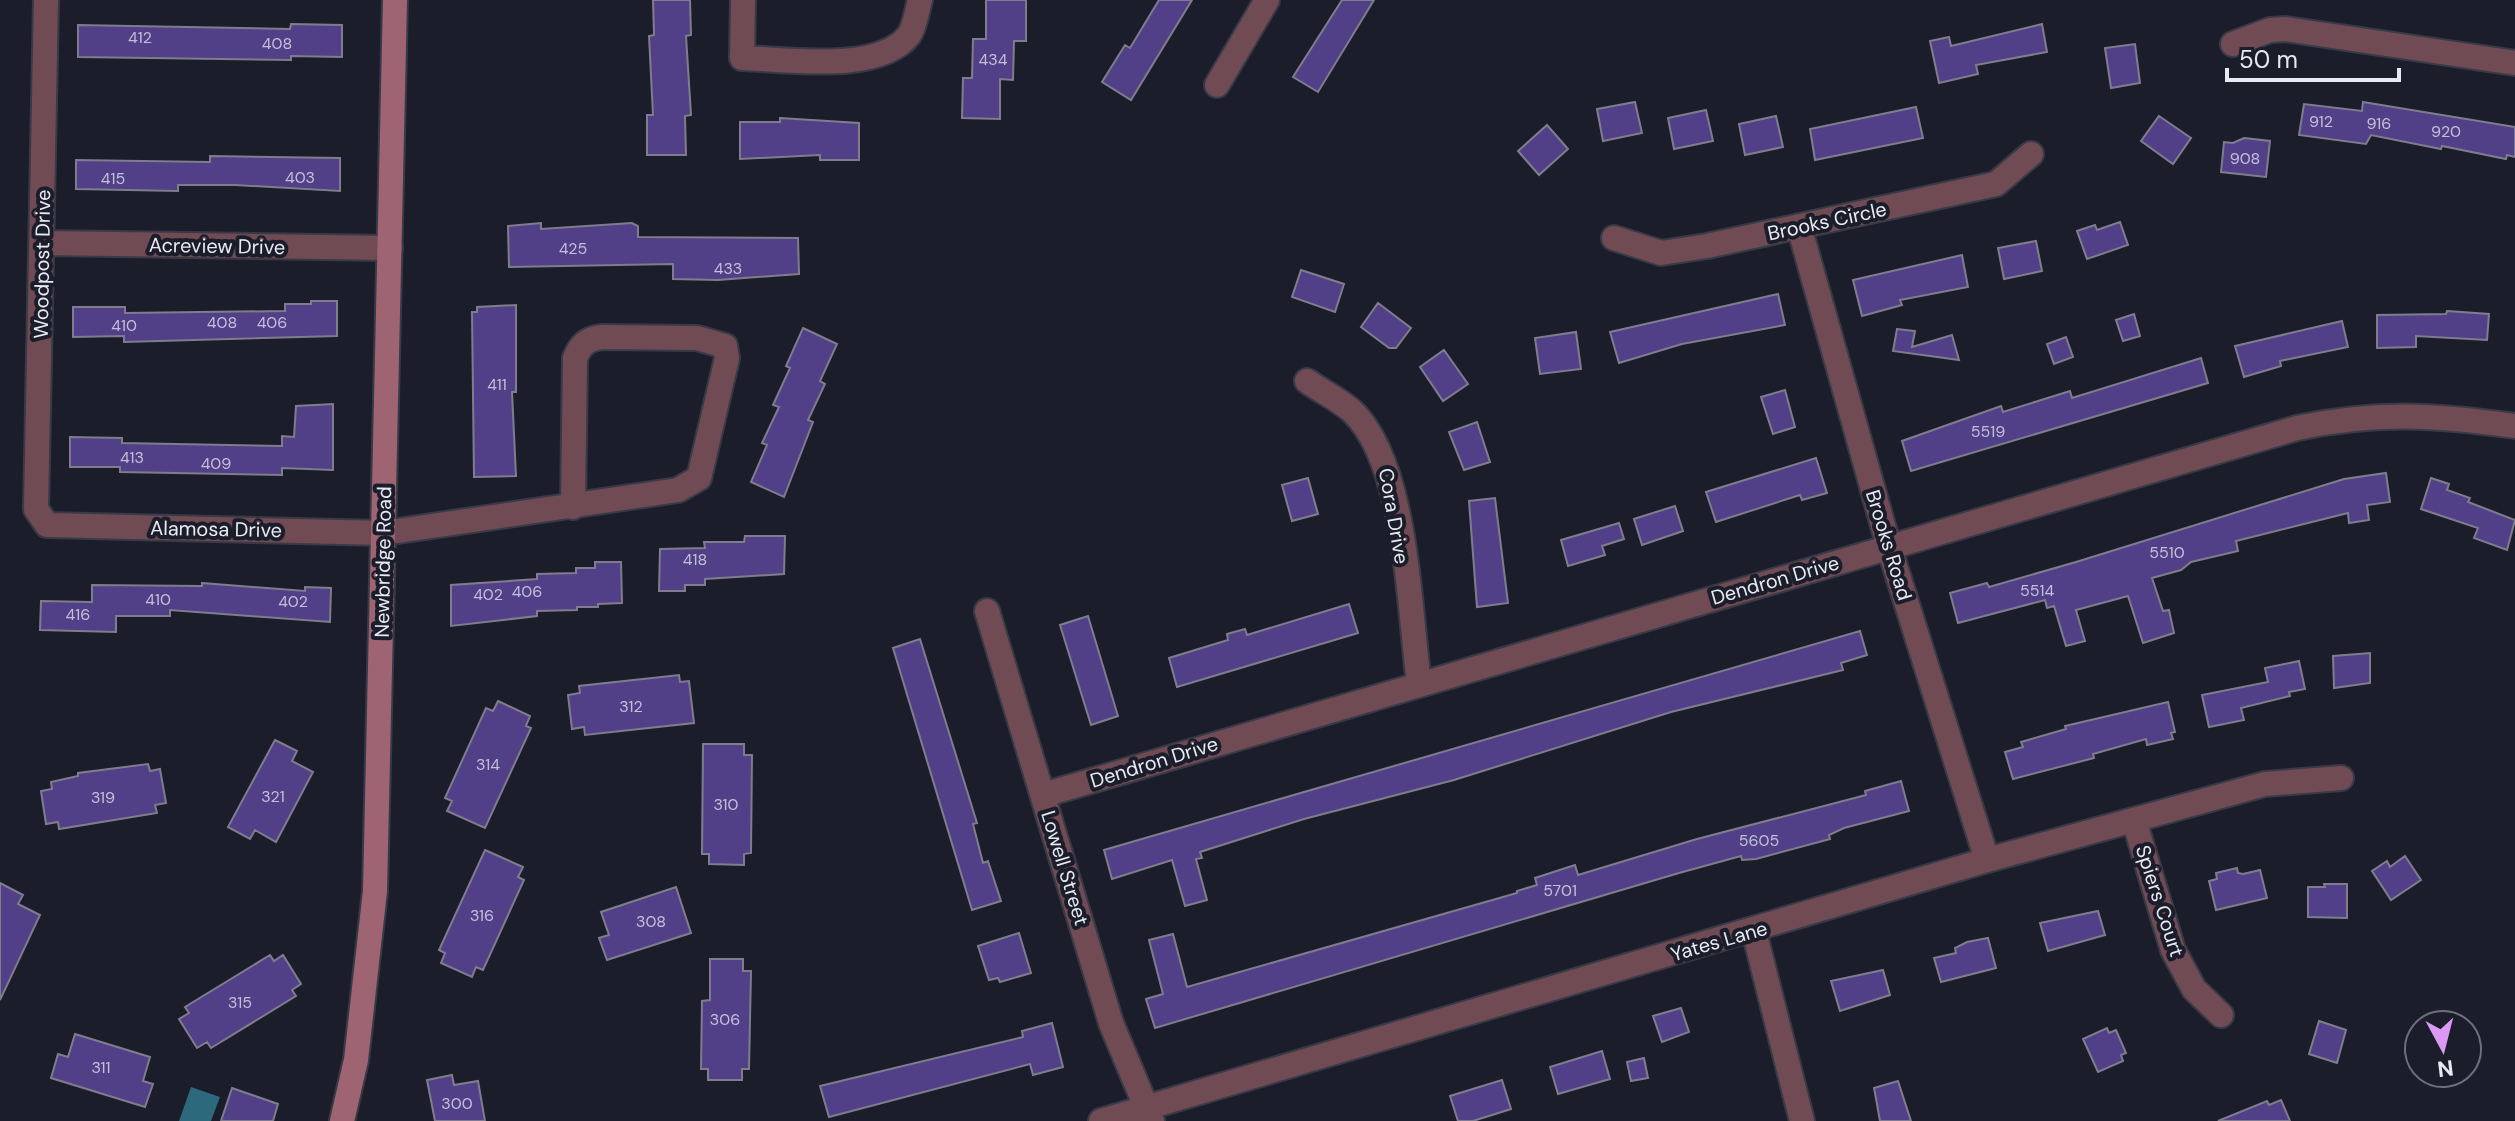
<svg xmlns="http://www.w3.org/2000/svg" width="2515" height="1121" viewBox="0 0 2515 1121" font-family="'DM Sans',sans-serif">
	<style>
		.water { fill: #2d697c }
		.building { fill: #514087; stroke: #7f7d8d; stroke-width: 2 }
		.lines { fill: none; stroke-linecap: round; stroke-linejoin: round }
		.street-casing { stroke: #383a46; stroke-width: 28 }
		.secondary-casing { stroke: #383a46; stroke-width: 28 }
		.street { stroke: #704b54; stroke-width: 24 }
		.secondary { stroke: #9f6472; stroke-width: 24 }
		.labels { text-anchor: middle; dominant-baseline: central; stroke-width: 8; stroke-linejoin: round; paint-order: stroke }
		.number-label { font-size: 16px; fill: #c2c0d8 }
		.street-label { font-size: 20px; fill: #e8eaf3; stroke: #1b1d2a }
	</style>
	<rect width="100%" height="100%" fill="#1b1d2a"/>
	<path class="water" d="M 191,1087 L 220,1097 L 211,1121 L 179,1121 Z"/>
	<path class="building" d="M 653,0 L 690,0 L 691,35 L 686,36 L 691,115 L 685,116 L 686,155 L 647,155 L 647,115 L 653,115 L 649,36 L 654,35 Z
		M 986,0 L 1026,0 L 1026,41 L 1014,41 L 1013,80 L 1000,79 L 1000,119 L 962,118 L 963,78 L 972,78 L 973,39 L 986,39 Z
		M 1159,0 L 1192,0 L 1131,100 L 1102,82 L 1125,45 L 1130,48 Z
		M 1342,0 L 1374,0 L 1318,92 L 1293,77 Z
		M 291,24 L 342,25 L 342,57 L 291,56 L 291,60 L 78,57 L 78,25 L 290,29 Z
		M 2042,24 L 2047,52 L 1976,65 L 1978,74 L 1939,83 L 1930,41 L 1949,37 L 1951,46 Z
		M 2135,44 L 2140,83 L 2111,88 L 2105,48 Z
		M 1635,102 L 1642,133 L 1603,141 L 1597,109 Z
		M 2363,102 L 2515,127 L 2515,157 L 2507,155 L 2506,159 L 2442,146 L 2441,149 L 2371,135 L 2366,144 L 2299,135 L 2304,104 L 2362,111 Z
		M 1916,107 L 1923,138 L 1815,160 L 1810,129 Z
		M 1706,110 L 1713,141 L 1674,149 L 1668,118 Z
		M 1776,116 L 1783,147 L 1745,155 L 1739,124 Z
		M 2159,116 L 2191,138 L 2173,164 L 2141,141 Z
		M 780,118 L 859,123 L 859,160 L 820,160 L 820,155 L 740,159 L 740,122 L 780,122 Z
		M 1547,125 L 1568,149 L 1539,175 L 1518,151 Z
		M 2244,138 L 2270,141 L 2266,177 L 2221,172 L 2224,142 L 2233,143 Z
		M 210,156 L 340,158 L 340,191 L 235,185 L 178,185 L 178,191 L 76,189 L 76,160 L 210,162 Z
		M 2120,222 L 2128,245 L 2087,259 L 2077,231 L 2095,225 L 2097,230 Z
		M 541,223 L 541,229 L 632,223 L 638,226 L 638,237 L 798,238 L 799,274 L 718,280 L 673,279 L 673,264 L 509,267 L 508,226 Z
		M 2036,241 L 2042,271 L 2004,279 L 1998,248 Z
		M 1962,255 L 1968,287 L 1900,300 L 1902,305 L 1862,316 L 1853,280 Z
		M 1301,270 L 1344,284 L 1335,312 L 1292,297 Z
		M 1778,294 L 1785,325 L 1682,344 L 1619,363 L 1610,332 Z
		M 311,301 L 337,301 L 337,336 L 124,342 L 124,336 L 73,337 L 73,307 L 125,307 L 125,313 L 285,311 L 285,304 L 311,304 Z
		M 1378,303 L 1411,328 L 1396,348 L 1389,348 L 1361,327 Z
		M 516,305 L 516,392 L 512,392 L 516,476 L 474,477 L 472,312 L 477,312 L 477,307 Z
		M 2447,311 L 2489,314 L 2487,340 L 2416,336 L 2416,347 L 2377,348 L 2377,315 L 2446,314 Z
		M 2134,314 L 2140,336 L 2123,341 L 2116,320 Z
		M 2342,321 L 2348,347 L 2280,361 L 2281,366 L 2244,377 L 2235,346 Z
		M 803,328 L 837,344 L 820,381 L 825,384 L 808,420 L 813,422 L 784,497 L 751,482 L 767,445 L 762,443 L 779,407 L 773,405 L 790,368 L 786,366 Z
		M 1897,329 L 1915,331 L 1912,347 L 1952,335 L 1959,360 L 1893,351 Z
		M 1576,332 L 1581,369 L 1540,374 L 1535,338 Z
		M 2066,337 L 2073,357 L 2054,364 L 2047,344 Z
		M 1444,350 L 1468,384 L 1443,401 L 1420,367 Z
		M 2201,358 L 2208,383 L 1911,471 L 1902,441 L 2001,406 L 2003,412 L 2070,391 L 2072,398 Z
		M 1785,390 L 1795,427 L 1773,434 L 1761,397 Z
		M 333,404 L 333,470 L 282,468 L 282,475 L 120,472 L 120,467 L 70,467 L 70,437 L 122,438 L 122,443 L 282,446 L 282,436 L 294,437 L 296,406 Z
		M 1477,422 L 1490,462 L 1464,470 L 1449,432 Z
		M 1816,458 L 1827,493 L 1802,500 L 1800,495 L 1716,522 L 1706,492 Z
		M 2386,473 L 2390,502 L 2367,505 L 2369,520 L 2349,523 L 2348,513 L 2236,541 L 2238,551 L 2191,562 L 2181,570 L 2152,578 L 2163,611 L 2169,610 L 2174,633 L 2143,643 L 2128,596 L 2076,610 L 2085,641 L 2066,646 L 2054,606 L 2047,608 L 2045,600 L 1958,623 L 1950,593 L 1987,583 L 1989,587 L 2076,562 L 2344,479 Z
		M 1308,478 L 1318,514 L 1292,521 L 1282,485 Z
		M 2431,478 L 2449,484 L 2447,490 L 2470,498 L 2468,502 L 2515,520 L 2507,550 L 2474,538 L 2478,528 L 2421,509 Z
		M 1495,498 L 1508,603 L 1477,607 L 1469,501 Z
		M 1675,506 L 1683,531 L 1642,545 L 1634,519 Z
		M 1619,523 L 1624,539 L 1602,546 L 1605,555 L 1568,566 L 1561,540 Z
		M 745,536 L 785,536 L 784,574 L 705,579 L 705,585 L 685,585 L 685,591 L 659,591 L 660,549 L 705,548 L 704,542 L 744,542 Z
		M 595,562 L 621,562 L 622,603 L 598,604 L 598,607 L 577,607 L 577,610 L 537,611 L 537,616 L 451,626 L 451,585 L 537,579 L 537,574 L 576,573 L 576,568 L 595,568 Z
		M 202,583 L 305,591 L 305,587 L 331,588 L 330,622 L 170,610 L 170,616 L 116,616 L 116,632 L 40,630 L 41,601 L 92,602 L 92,585 L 202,586 Z
		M 1349,604 L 1358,633 L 1177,687 L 1169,658 L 1228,640 L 1227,634 L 1245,629 L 1247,635 Z
		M 1088,616 L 1118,716 L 1091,725 L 1060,625 Z
		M 1860,631 L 1867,655 L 1841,663 L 1843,670 L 1671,712 L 1454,780 L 1304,819 L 1200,852 L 1202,858 L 1196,859 L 1207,900 L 1185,906 L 1172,860 L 1112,879 L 1104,850 Z
		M 920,639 L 977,823 L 973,824 L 983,863 L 988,861 L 1001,901 L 972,910 L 893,648 Z
		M 2370,653 L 2370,683 L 2334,688 L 2333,656 Z
		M 2299,661 L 2305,689 L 2289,692 L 2290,696 L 2241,708 L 2244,720 L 2209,727 L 2202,695 L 2268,682 L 2265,668 Z
		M 679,675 L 680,682 L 689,681 L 694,723 L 585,735 L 584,727 L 572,729 L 568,695 L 580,693 L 579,686 Z
		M 498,701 L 530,716 L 526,726 L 531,728 L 485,828 L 447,811 L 452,801 L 445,798 L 486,708 L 493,711 Z
		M 2168,702 L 2175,732 L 2171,733 L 2173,739 L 2147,745 L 2146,739 L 2093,754 L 2094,758 L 2013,779 L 2005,752 L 2023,747 L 2021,742 L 2066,729 L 2065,726 Z
		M 275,740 L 297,751 L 292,761 L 313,772 L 276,842 L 255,830 L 250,839 L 228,827 Z
		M 703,744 L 744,744 L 744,755 L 752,755 L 751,853 L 744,854 L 744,865 L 709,864 L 709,854 L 702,854 Z
		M 148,764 L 150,771 L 160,769 L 166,803 L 155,805 L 157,813 L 59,829 L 58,822 L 46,824 L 41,791 L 52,789 L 51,782 L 78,776 L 78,773 Z
		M 1901,781 L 1909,811 L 1844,828 L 1829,835 L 1830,839 L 1756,859 L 1742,860 L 1741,856 L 1679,873 L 1155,1028 L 1146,999 L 1163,994 L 1149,940 L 1173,934 L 1187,987 L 1517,893 L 1517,891 L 1537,885 L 1535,878 L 1575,865 L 1578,875 L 1697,839 L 1866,795 L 1865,791 Z
		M 485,850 L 523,867 L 518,877 L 524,880 L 483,970 L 476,967 L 472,977 L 441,963 L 445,953 L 439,950 Z
		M 2405,856 L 2421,880 L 2391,900 L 2372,871 L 2387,861 L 2390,867 Z
		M 2237,868 L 2238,873 L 2243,874 L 2260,870 L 2267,898 L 2216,910 L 2209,881 L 2217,879 L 2216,873 Z
		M 0,883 L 23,895 L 18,904 L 40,915 L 0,1000 Z
		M 2324,884 L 2347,884 L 2347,918 L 2308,917 L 2308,887 L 2325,887 Z
		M 676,887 L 691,933 L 607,960 L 599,938 L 609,935 L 601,912 Z
		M 2098,911 L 2105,935 L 2048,951 L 2040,923 Z
		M 1019,933 L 1031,973 L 1000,982 L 998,978 L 989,980 L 978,946 Z
		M 1988,938 L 1996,968 L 1941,982 L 1934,958 L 1956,953 L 1955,948 L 1967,942 Z
		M 270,955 L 274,961 L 283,955 L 301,984 L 292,990 L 296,996 L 211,1048 L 207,1042 L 197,1048 L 179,1019 L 189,1013 L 185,1007 Z
		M 710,959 L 743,959 L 743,971 L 751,971 L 749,1069 L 742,1069 L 742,1080 L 708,1080 L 708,1069 L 701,1069 L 702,1001 L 710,1000 Z
		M 1883,970 L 1890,995 L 1840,1011 L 1831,981 Z
		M 1681,1008 L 1689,1032 L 1662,1042 L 1653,1016 Z
		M 2319,1021 L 2346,1030 L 2337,1063 L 2309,1054 Z
		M 1052,1023 L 1063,1067 L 1033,1075 L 1030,1064 L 829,1117 L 820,1086 L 1023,1037 L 1022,1031 Z
		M 2107,1028 L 2109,1033 L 2116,1030 L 2126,1053 L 2121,1055 L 2123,1061 L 2098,1072 L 2083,1039 Z
		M 75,1034 L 150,1057 L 143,1081 L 153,1084 L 145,1107 L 51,1078 L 58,1054 L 68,1057 Z
		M 1602,1051 L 1610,1079 L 1558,1094 L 1550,1067 Z
		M 1644,1058 L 1648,1078 L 1631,1081 L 1627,1062 Z
		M 452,1075 L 454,1085 L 478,1081 L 485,1121 L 435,1121 L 427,1080 Z
		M 1502,1080 L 1511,1109 L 1473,1121 L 1458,1121 L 1450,1096 Z
		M 1898,1081 L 1911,1121 L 1880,1121 L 1874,1088 Z
		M 232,1088 L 278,1104 L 273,1121 L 221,1121 Z
		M 2281,1100 L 2290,1121 L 2218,1121 L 2267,1101 L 2269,1105 Z"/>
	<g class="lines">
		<defs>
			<path id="street" d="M 46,0 L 36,509 L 47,525 L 384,533 L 678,490 L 699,478 L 727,358 L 725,346 L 697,338 L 602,337 C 587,339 581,344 575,358 L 573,507
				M 743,0 L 742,58 C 786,59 879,74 909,35 C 915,27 917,10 920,0
				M 2233,44 L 2270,30 L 2286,29 L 2515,63
				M 1217,85 L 1267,0
				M 1799,226 L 1889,547 L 1987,860
				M 1614,238 L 1661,253 L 1707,246 L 1996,184 L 2031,154
				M 44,243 L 390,248
				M 1307,381 C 1321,391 1340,400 1353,412 C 1407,465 1409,609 1419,683
				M 987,611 L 1111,1023 L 1152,1121
				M 1043,795 L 2297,428 C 2376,411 2436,415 2515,426
				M 2134,820 L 2173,950 L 2194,989 L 2221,1015
				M 1754,931 L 1802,1121
				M 1101,1121 L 1987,860 L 2265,784 L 2341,778"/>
			<path id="secondary" d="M 342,1121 L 356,1060 L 375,891 L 395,0"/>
		</defs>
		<use href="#street" class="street-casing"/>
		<use href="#secondary" class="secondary-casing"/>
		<use href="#street" class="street"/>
		<use href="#secondary" class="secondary"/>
	</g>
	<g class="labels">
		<g class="number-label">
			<text x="140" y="37">412</text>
			<text x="277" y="43">408</text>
			<text x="993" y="59">434</text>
			<text x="2321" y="121">912</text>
			<text x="2379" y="123">916</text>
			<text x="2446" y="131">920</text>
			<text x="2245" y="158">908</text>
			<text x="300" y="177">403</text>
			<text x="113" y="178">415</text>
			<text x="573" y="248">425</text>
			<text x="728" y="268">433</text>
			<text x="222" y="322">408</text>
			<text x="272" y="322">406</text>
			<text x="124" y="325">410</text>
			<text x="497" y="384">411</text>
			<text x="1988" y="431">5519</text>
			<text x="132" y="457">413</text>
			<text x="216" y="463">409</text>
			<text x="2167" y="552">5510</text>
			<text x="695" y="559">418</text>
			<text x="2037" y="590">5514</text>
			<text x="527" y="591">406</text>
			<text x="488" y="594">402</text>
			<text x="158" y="599">410</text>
			<text x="293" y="601">402</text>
			<text x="78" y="614">416</text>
			<text x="631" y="706">312</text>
			<text x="488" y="764">314</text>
			<text x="273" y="796">321</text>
			<text x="103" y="797">319</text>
			<text x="726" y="804">310</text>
			<text x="1759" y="840">5605</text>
			<text x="1560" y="890">5701</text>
			<text x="482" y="915">316</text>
			<text x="651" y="921">308</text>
			<text x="240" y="1002">315</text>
			<text x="725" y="1019">306</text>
			<text x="101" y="1067">311</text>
			<text x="457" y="1103">300</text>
		</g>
		<g class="street-label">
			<text transform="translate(1827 221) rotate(-12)">Brooks Circle</text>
			<text transform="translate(217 246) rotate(1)">Acreview Drive</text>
			<text transform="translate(42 264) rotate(-89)">Woodpost Drive</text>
			<text transform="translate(1394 516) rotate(80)">Cora Drive</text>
			<text transform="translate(216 529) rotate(1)">Alamosa Drive</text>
			<text transform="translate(1889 545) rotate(73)">Brooks Road</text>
			<text transform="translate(383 562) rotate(-89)">Newbridge Road</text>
			<text transform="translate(1775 580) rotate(-16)">Dendron Drive</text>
			<text transform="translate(1154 762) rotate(-17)">Dendron Drive</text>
			<text transform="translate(1065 868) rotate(73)">Lowell Street</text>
			<text transform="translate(2160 901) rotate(72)">Spiers Court</text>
			<text transform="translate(1719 941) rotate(-16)">Yates Lane</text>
		</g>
	</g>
	<g transform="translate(2443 1049) rotate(173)"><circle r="38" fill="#1b1d2a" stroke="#6d6f7a" stroke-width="2"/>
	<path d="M0-6L14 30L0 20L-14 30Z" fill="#db99f5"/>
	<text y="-12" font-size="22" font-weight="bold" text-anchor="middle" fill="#e8eaf3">N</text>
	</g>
	<path d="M2227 68v12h172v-12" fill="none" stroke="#e8eaf3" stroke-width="4"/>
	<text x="2239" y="68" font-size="24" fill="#e8eaf3" stroke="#1b1d2a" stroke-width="6" paint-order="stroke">50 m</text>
</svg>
